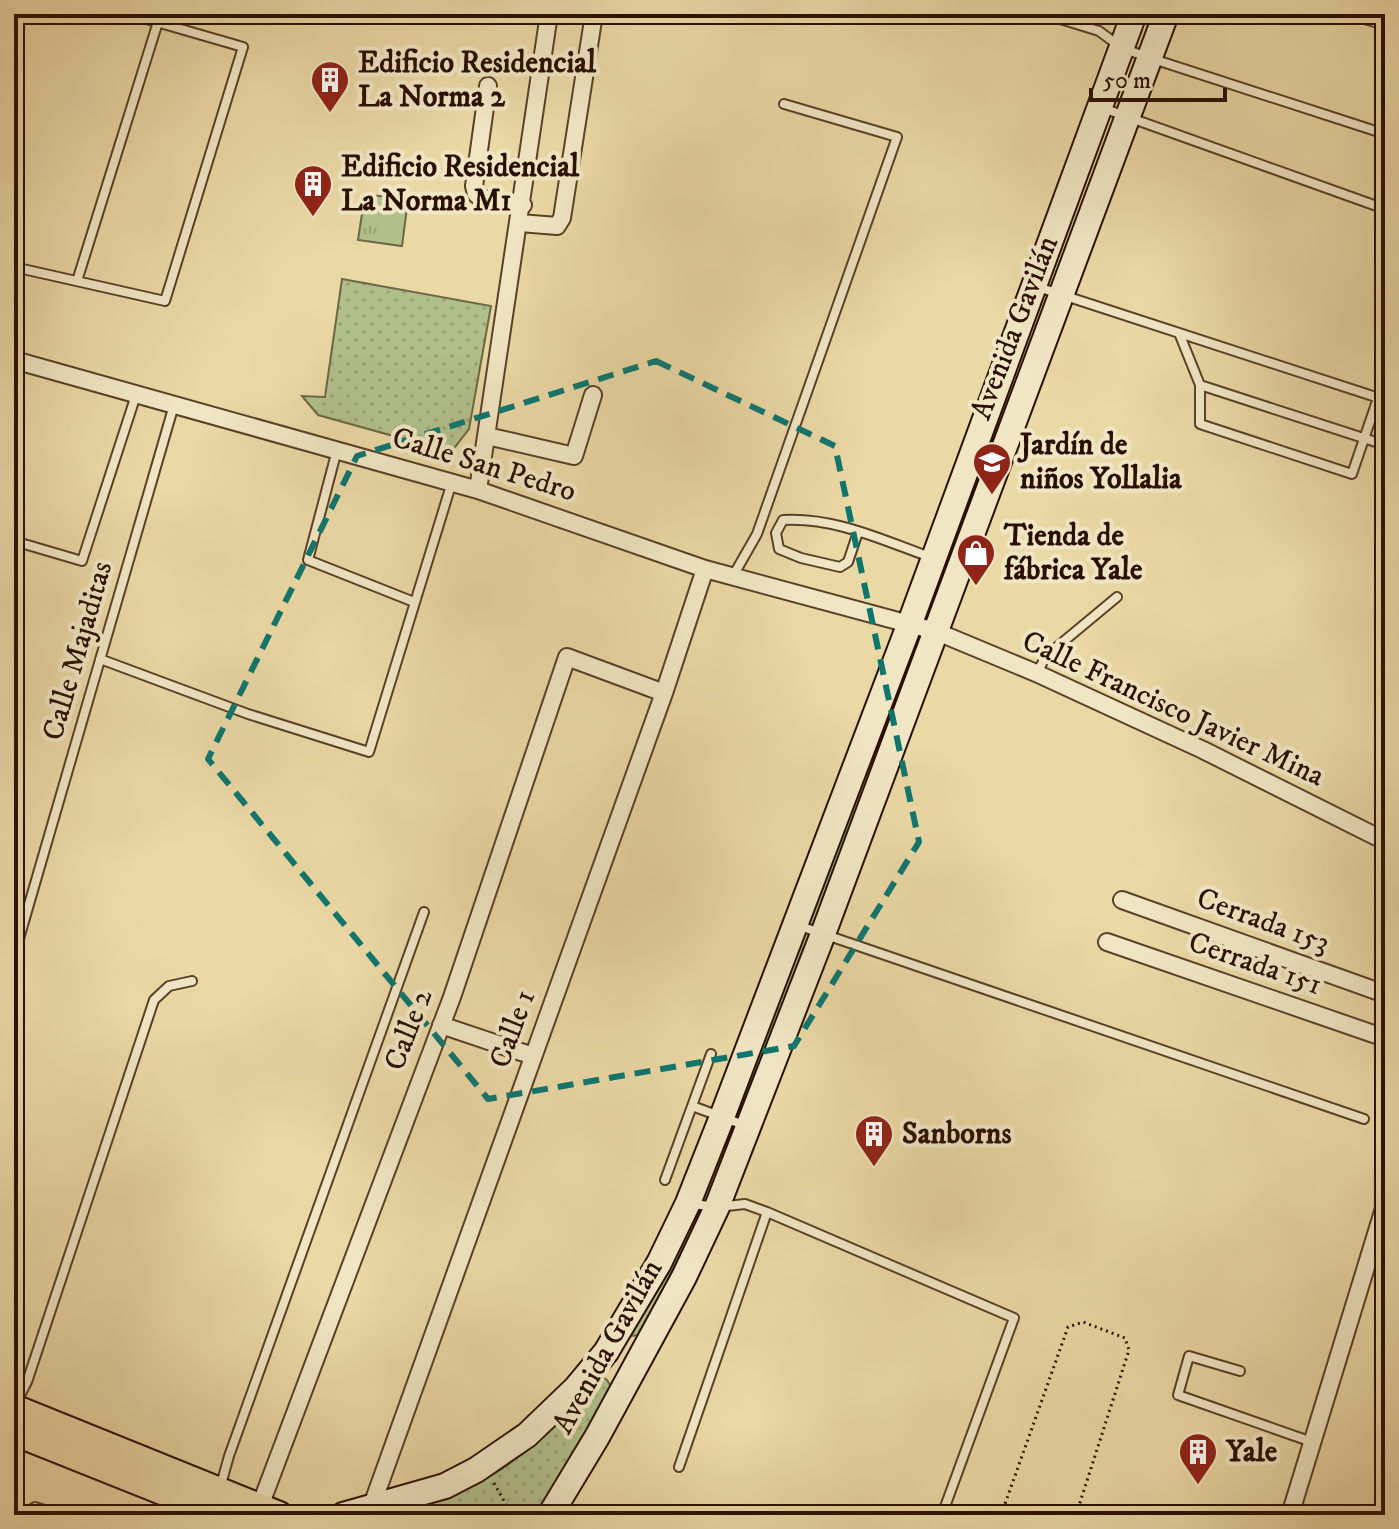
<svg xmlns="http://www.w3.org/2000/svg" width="1399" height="1529" viewBox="0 0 1399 1529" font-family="'IM FELL DW Pica',serif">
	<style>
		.grass { fill: url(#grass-tufts); stroke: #6e6846; stroke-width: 2 }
		.park { fill: url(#park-dots); stroke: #6e6846; stroke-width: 2 }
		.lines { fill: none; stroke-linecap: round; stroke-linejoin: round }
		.service-casing { stroke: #5a4129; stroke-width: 12 }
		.minor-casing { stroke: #5a4129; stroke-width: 20 }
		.secondary-casing { stroke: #2a0f00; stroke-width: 28 }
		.primary-casing { stroke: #2a0f00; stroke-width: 30 }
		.path { stroke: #2a0f00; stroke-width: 3; stroke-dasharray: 2 4; stroke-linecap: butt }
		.service { stroke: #f1e6c4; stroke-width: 8 }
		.minor { stroke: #f1e6c4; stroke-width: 16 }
		.secondary { stroke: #f1e6c4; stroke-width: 24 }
		.primary { stroke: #ead8a5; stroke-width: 26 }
		.marked { fill: none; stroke: #0f766e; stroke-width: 6; stroke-dasharray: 16 10; stroke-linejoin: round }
		.labels { text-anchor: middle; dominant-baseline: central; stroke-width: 8; stroke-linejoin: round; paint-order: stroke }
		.poi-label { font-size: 30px; font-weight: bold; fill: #2a0f00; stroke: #f1e6c4; text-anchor: start }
		.street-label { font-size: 30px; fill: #2a0f00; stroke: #f1e6c4 }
	</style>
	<defs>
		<pattern id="grass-tufts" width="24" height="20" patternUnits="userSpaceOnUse" patternTransform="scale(2)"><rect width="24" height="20" fill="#b1c08b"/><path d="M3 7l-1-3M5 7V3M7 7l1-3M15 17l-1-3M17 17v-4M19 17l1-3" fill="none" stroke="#98a476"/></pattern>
		<pattern id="park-dots" width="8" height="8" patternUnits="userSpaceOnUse" patternTransform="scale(2)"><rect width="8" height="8" fill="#b1c08b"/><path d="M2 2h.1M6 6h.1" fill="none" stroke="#98a476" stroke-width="1.8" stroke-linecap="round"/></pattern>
	</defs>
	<rect width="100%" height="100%" fill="#ead8a5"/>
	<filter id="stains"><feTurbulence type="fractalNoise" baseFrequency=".0025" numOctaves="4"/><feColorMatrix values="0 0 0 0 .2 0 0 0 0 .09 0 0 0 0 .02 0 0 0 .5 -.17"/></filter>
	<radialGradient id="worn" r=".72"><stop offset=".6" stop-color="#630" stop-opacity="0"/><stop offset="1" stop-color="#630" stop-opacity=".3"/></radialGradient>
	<path class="grass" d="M 365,194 L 408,200 L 402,246 L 358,240 Z
		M 914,638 L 923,640 L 708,1198 L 645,1326 L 639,1335 L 631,1336 L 628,1334 Z"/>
	<path class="park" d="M 342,279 L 491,306 L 469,429 L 451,452 L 318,415 L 302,396 L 325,397 Z
		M 600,1375 L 607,1380 L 613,1390 L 547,1515 L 370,1515 C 407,1504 449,1497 484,1479 C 526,1459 567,1409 600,1375 Z"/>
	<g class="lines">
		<defs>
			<path id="service" d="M 1044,14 L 1099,31 L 1122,48 L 1150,58 L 1385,134
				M 1100,107 L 1385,209
				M 14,267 L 165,301 L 243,47 L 129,14
				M 77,281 L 158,22
				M 1038,287 L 1385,400
				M 1179,333 L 1200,385 L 1385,445
				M 1200,385 L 1200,424 L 1352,474 L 1378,398
				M 337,450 L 308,560 L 414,602
				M 858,532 L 848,562 L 840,567 L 801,558 L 779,549 L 776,533 L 783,520 C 835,517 882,540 930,557
				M 14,541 L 82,561 L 136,395
				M 733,576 L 757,534 L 897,137 L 784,104
				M 100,659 L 248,714 L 369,752 L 452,482
				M 1037,673 L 1046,656 L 1117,597
				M 797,925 L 1364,1119
				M 14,956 L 174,405
				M 692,1106 L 744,1125
				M 665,1180 L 711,1054
				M 767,1212 L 1014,1318 L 942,1515
				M 1240,1371 L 1189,1356 L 1178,1395 L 1312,1442
				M 16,1403 L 27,1382 L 154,1000 L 169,986 L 192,981
				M 679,1467 L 767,1212 L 745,1204 L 717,1207 L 693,1204
				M 220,1488 L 229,1456 L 424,912
				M 23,1515 L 35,1507 L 60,1515"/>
			<path id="minor" d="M 1362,14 L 1385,21
				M 488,86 L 474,186 L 476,194 L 482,199 L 523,205
				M 520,223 L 557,226 L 562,218 L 594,14
				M 14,360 L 478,490 L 705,569 L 935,631 L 1036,673 L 1203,750 L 1385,841
				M 487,436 L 574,456 L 593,395
				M 478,490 L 549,14
				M 1122,900 L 1385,994
				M 1107,942 L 1385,1038
				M 441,1025 L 533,1056
				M 371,1508 L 664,693 L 705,569
				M 257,1514 L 452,997 L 567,657 L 664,693
				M 1290,1515 L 1385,1205"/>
			<path id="secondary" d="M 343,1515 L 445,1486 L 476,1470 L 527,1435 L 576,1388 L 606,1352 L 659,1263 L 688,1203 L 722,1117 L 910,623 L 1134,14
				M 550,1515 L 597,1437 L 684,1277 L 717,1207 L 823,934 L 1166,14"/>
			<path id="primary" d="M 14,1408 L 279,1515
				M 14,1432 L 222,1515"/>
		</defs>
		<use href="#service" class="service-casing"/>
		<use href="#minor" class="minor-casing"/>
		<use href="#secondary" class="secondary-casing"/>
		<use href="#primary" class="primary-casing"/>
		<path class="path" d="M 494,1483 L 512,1515
			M 1001,1515 L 1068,1327 L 1083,1322 L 1125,1338 L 1129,1350 L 1076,1515"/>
		<use href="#service" class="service"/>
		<use href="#minor" class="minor"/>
		<use href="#secondary" class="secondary"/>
		<use href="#primary" class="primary"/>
	</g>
	<path class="marked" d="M 656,361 L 835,446 L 919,842 L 794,1046 L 488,1099 L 208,759 L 357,456 Z"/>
	<defs>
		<symbol id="building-pin" viewBox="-11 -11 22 30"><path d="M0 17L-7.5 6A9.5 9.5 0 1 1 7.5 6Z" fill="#8f2418" stroke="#f1e6c4"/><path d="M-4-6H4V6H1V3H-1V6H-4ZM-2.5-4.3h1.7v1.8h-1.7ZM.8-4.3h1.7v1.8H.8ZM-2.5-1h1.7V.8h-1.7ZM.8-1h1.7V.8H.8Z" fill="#fff"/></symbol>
		<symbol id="school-pin" viewBox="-11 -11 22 30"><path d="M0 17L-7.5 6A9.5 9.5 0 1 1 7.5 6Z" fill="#8f2418" stroke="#f1e6c4"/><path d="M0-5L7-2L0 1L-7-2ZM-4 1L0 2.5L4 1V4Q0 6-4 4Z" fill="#fff"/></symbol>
		<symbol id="shop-pin" viewBox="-11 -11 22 30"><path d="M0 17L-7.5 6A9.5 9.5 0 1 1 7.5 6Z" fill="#8f2418" stroke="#f1e6c4"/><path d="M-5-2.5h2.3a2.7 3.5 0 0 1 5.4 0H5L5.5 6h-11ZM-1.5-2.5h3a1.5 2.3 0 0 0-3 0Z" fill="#fff"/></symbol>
	</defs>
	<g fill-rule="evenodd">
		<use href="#building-pin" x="308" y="58" width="44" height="60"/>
		<use href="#building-pin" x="291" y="162" width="44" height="60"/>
		<use href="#school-pin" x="970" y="440" width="44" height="60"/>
		<use href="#shop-pin" x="954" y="531" width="44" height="60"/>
		<use href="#building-pin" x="852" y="1112" width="44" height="60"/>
		<use href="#building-pin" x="1176" y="1430" width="44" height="60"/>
	</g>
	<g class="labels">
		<g class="poi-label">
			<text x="358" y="63">Edificio Residencial<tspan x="358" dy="34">La Norma 2</tspan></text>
			<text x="341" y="167">Edificio Residencial<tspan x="341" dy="34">La Norma M1</tspan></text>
			<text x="1020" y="445">Jardín de<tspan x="1020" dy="34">niños Yollalia</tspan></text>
			<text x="1004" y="536">Tienda de<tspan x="1004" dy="34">fábrica Yale</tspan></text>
			<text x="902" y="1134">Sanborns</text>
			<text x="1226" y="1452">Yale</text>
		</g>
		<g class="street-label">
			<text transform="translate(1015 328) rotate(-69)">Avenida Gavilán</text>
			<text transform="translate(484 465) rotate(17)">Calle San Pedro</text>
			<text transform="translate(78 651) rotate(-74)">Calle Majaditas</text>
			<text transform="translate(1173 709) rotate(25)">Calle Francisco Javier Mina</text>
			<text transform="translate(1263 921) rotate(20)">Cerrada 153</text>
			<text transform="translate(1255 964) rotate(19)">Cerrada 151</text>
			<text transform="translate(513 1029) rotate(-70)">Calle 1</text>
			<text transform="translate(409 1030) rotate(-69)">Calle 2</text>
			<text transform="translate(608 1347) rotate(-61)">Avenida Gavilán</text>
		</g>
	</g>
	<rect width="1399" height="1529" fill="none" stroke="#ead8a5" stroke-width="48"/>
	<rect x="16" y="16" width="1367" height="1497" fill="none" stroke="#2a0f00" stroke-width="4"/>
	<rect x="24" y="24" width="1351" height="1481" fill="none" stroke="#2a0f00" stroke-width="2"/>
	<path d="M1091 88v12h134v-12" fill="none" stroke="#2a0f00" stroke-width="4"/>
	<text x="1103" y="88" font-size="24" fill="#2a0f00" stroke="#f1e6c4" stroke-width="6" paint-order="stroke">50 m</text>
	<rect width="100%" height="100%" filter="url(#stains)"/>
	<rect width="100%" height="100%" fill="url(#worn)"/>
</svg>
